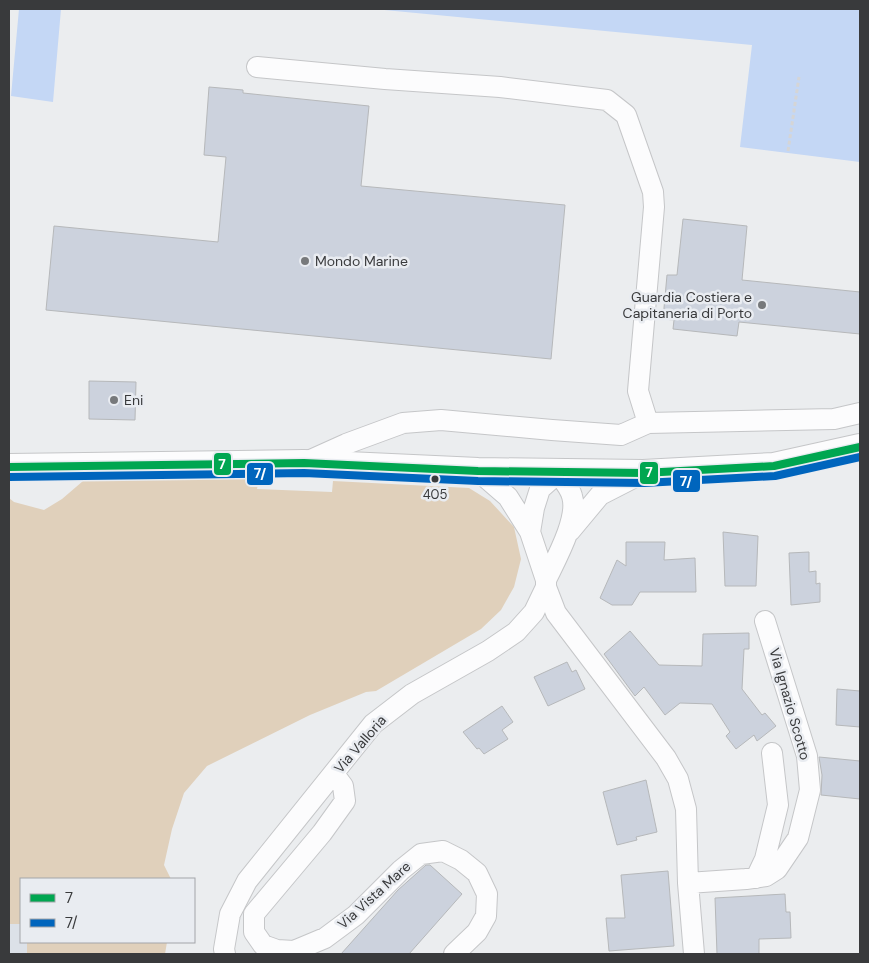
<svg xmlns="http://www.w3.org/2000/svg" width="869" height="963" viewBox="0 0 869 963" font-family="'DM Sans',sans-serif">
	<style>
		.built { fill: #dce1e8 }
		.green { fill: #e0d0bb }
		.water { fill: #c4d7f5 }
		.building { fill: #ccd2dd; stroke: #b6b8ba }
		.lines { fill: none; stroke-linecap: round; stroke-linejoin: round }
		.minor-casing { stroke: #c5c6c8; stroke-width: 22 }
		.major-casing { stroke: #c5c6c8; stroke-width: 28 }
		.path { stroke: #d5d5d6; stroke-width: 3; stroke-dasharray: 4 2.5; stroke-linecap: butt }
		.minor { stroke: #fcfcfd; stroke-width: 20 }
		.major { stroke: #fcfcfd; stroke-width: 26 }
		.bus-1-casing { stroke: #e9ecf1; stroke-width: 11 }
		.bus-2-casing { stroke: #e9ecf1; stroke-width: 11 }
		.bus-1 { stroke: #00a651; stroke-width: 8 }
		.bus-2 { stroke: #0065bd; stroke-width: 8 }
		.poi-dot { fill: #77797b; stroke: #e9ecf1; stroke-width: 2 }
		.bus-dot { fill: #393a3c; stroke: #e9ecf1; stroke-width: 2 }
		.labels { text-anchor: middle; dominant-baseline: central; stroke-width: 5; stroke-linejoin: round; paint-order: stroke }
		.bus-label { font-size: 13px; fill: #393a3c; stroke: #e9ecf1 }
		.poi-label { font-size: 14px; fill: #393a3c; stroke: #e9ecf1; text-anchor: start }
		.street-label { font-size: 14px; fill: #393a3c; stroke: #e9ecf1 }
		.line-badge { stroke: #e9ecf1; stroke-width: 2 }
		.badge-label { font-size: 14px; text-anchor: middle; font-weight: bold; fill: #fff }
	</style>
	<rect width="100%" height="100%" fill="#ebedef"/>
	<path class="built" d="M 9,924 L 21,924 L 21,942 L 27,942 L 27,954 L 9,954 Z"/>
	<path class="green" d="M 110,473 L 260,475 L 257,489 L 332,492 L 333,481 L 469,488 L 490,501 L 514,527 L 521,559 L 514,587 L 501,610 L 481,629 L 376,691 L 366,692 L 310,715 L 207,766 L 184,793 L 172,829 L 164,865 L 171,879 L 21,879 L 21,924 L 9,924 L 9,498 L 14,502 L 44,510 L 62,499 L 83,481 Z
		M 27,942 L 167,942 L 165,954 L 27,954 Z"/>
	<path class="water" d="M 19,9 L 61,9 L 53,102 L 11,96 Z
		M 374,9 L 860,9 L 860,162 L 740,147 L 752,45 Z"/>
	<path class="building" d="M 209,87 L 243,90 L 243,93 L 369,106 L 361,186 L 565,205 L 551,359 L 46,310 L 54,226 L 218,242 L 226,157 L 204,155 Z
		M 683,219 L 747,226 L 742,280 L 860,292 L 860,334 L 739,322 L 737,336 L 673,329 L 674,320 L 663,319 L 667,275 L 677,275 Z
		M 89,381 L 136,382 L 135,420 L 89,419 Z
		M 723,532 L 758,536 L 756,586 L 725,586 Z
		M 626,542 L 665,542 L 664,560 L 695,558 L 696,592 L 640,592 L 632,605 L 612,605 L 600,598 L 617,560 L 626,566 Z
		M 809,552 L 809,572 L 816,571 L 816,584 L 820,583 L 820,602 L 791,605 L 789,553 Z
		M 630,631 L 659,665 L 702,666 L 703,634 L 749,633 L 749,649 L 744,649 L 742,689 L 762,715 L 765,713 L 776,726 L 757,741 L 754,735 L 736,749 L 726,736 L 730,732 L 712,704 L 680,703 L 665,715 L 644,687 L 635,696 L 604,654 Z
		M 567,662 L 572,672 L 576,670 L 585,689 L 548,706 L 534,677 Z
		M 837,689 L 860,691 L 860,727 L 836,725 Z
		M 502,706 L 513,722 L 502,730 L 508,739 L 484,754 L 479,748 L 477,749 L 463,732 Z
		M 819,757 L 860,761 L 860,799 L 821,795 L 822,775 Z
		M 646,780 L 657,832 L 636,837 L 637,840 L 617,845 L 603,792 Z
		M 426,865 L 430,865 L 462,894 L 409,954 L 341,954 L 398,890 Z
		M 668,871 L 674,946 L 609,951 L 606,918 L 625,918 L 621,875 Z
		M 785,894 L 786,912 L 790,912 L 791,938 L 759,939 L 759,954 L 717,954 L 715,898 Z"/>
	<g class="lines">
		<defs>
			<path id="minor" d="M 257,67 L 385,79 L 500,87 L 607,100 L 626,115 L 653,192 L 654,207 L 638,391 L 648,423
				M 306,462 L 346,444 L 403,423 L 441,420 L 552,430 L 621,435 L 648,423 L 834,419 L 860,413
				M 478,471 L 508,497 L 530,532 L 546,580
				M 570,531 L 600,495 L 641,474
				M 546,587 L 556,613 L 666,758 L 678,779 L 686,809 L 688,883 L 694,954
				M 334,774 L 343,786 L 345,801 L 322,833 L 254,914 L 254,932 L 263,945 L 277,950 L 294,951 L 325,938 L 356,915 L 401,870 L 421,854 L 443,851 L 461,860 L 477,873 L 487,894 L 486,916 L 477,932 L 454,954
				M 756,878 L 765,859 L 778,805 L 772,753
				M 688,883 L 746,879 L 766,876 L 777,869 L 798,838 L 810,790 L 807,756 L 765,621
				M 225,954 L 224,949 L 230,914 L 247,881 L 373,724 L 412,694 L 488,651 L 516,632 L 534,612 L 546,587 L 546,580 C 556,559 579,518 572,496 C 570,488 563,480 558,473 L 540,489 L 534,508 L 530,532"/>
			<path id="major" d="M 9,467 L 304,463 L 478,471 L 643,473 L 774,466 L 860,447"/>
		</defs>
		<use href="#minor" class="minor-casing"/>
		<use href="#major" class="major-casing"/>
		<path class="path" d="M 788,151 L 799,77"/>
		<use href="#minor" class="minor"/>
		<use href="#major" class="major"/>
		<defs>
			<path id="bus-1" d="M 9,467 L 304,463 L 478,471 L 643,473 L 774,466 L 860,447"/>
			<path id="bus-2" d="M 9,477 L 304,473 L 478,481 L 644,483 L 775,476 L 860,457"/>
		</defs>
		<use href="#bus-1" class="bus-1-casing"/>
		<use href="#bus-2" class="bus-2-casing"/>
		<use href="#bus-1" class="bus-1"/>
		<use href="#bus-2" class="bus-2"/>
	</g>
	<g class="poi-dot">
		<circle cx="305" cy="261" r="5"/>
		<circle cx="762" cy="305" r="5"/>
		<circle cx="114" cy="400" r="5"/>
	</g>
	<circle class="bus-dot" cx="435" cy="479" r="4.5"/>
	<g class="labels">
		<g class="bus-label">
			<text x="435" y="494">405</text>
		</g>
		<g class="poi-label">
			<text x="315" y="261">Mondo Marine</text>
			<text x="752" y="297" text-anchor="end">Guardia Costiera e<tspan x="752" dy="16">Capitaneria di Porto</tspan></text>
			<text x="124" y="400">Eni</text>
		</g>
		<g class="street-label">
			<text transform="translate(790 704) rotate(74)">Via Ignazio Scotto</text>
			<text transform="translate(360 744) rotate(-49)">Via Valloria</text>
			<text transform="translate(374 895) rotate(-42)">Via Vista Mare</text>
		</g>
	</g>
	<g class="line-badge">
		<rect x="213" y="452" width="19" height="24" rx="5" fill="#00a651"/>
		<rect x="639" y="461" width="20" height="24" rx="5" fill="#00a651"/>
		<rect x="246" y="462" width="28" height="24" rx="5" fill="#0065bd"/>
		<rect x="672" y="469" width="29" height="24" rx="5" fill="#0065bd"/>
	</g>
	<g class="badge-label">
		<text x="222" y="469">7</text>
		<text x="649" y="477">7</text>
		<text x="260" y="478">7/</text>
		<text x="686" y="486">7/</text>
	</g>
	<rect width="869" height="963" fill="none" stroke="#393a3c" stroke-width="20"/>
	<rect x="20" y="878" width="175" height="65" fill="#e9ecf1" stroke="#a3a5a9"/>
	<rect x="30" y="894" width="25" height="8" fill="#00a651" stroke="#a3a5a9"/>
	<text x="65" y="903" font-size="15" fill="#393a3c">7</text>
	<rect x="30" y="919" width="25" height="8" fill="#0065bd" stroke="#a3a5a9"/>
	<text x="65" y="928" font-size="15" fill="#393a3c">7/</text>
</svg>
